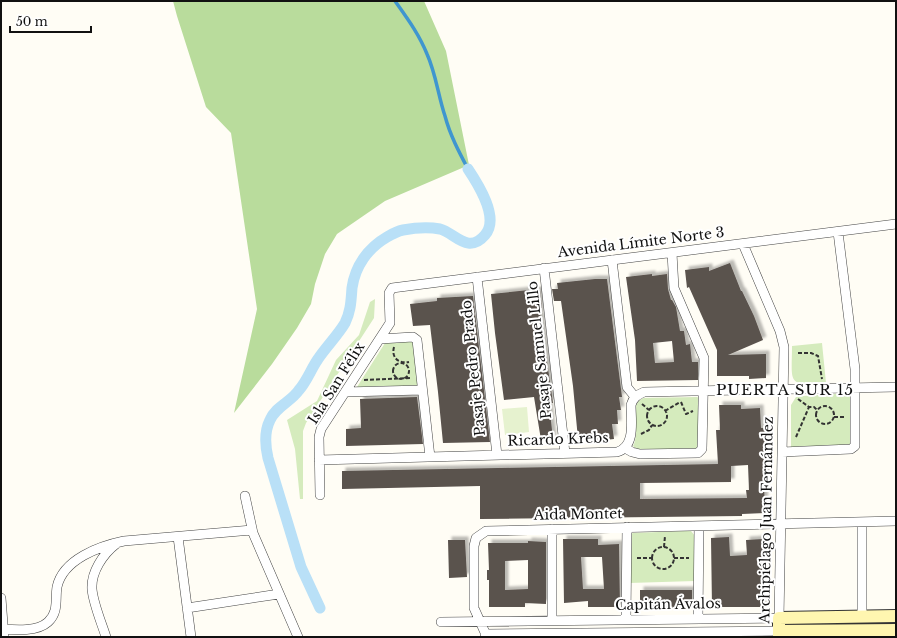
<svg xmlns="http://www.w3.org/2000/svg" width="897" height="638" viewBox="0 0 897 638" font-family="'Libre Baskerville',serif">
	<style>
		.green { fill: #d5ebbd }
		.forest { fill: #b9dc9c }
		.pitch { fill: #e6f2cf }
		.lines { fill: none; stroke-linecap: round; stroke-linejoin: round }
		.stream { stroke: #3f96cf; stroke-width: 3.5 }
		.canal { stroke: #b9e0f7; stroke-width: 11 }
		.building { fill: #5a524d; fill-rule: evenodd; filter: url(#shadow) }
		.street-casing { stroke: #444; stroke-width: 10 }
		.secondary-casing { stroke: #333; stroke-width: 14 }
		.path { stroke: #333; stroke-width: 2; stroke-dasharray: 4 2; stroke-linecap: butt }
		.street { stroke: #fff; stroke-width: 9 }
		.secondary { stroke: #fff6b0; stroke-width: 12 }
		.labels { text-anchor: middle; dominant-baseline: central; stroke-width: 4; stroke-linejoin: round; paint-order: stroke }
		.street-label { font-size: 14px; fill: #111; stroke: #fff }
		.neighbourhood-label { font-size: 15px; letter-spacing: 1px; fill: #111; stroke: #fff }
	</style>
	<defs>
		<filter id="shadow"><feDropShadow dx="3.5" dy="-3.5" stdDeviation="1" flood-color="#0004"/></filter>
	</defs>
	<rect width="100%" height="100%" fill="#fffdf5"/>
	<path class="green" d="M 375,299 L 374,318 L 306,423 L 303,431 L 303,499 L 300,499 L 295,449 L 287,420 L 317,401 L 336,360 L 359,335 L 370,302 Z
		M 413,340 L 419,382 L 417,386 L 357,387 L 385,343 L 387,342 Z
		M 822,343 L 826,383 C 786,386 792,383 792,346 Z
		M 850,393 L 851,394 L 851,445 L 791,447 L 791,405 L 796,397 L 803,396 Z
		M 697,397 L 699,398 L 698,449 L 639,451 L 633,446 C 641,433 627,402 644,398 Z
		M 685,531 L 691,531 L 695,536 L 695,581 L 629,583 L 631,534 L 633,533 Z"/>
	<path class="forest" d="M 173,1 L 424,1 L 446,51 L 469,165 L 385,201 L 337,234 L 325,254 L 315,284 L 311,304 L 297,328 L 272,364 L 234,413 L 257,309 L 231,133 L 206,107 L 177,16 Z"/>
	<path class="pitch" d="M 527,407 L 529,432 L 505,435 L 502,409 Z"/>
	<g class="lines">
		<path class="stream" d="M 395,1 C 407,18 419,34 427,54 C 436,74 438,95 445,116 C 450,135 459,152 468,169"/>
		<path class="canal" d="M 320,608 L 301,567 L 268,458 C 265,445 264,432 270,420 C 276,406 291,402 299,390 C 307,381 311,369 318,359 C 326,347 338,335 345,323 C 351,311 351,300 352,288 C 355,266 368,248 387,237 C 392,234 398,231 403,230 C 414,228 429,227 440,229 C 455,233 468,255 485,235 C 500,218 478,184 468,169"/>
	</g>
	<path class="building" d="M 730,263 L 741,291 L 742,291 L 754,316 L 763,340 L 728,355 L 766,354 L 766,378 L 749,379 L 749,376 L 717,376 L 717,350 L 689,287 L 687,288 L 685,270 L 709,267 L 709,271 Z
		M 652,274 L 652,276 L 667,274 L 668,289 L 671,300 L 672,300 L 676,307 L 680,331 L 684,331 L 686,345 L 690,344 L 692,362 L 698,362 L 698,380 L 637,381 L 635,340 L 626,277 ZM 672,341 L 674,362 L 655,363 L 653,343 Z
		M 595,279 L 607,279 L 622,397 L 619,397 L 621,410 L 617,410 L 618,424 L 612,424 L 614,439 L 596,441 L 596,438 L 578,439 L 573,386 L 561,301 L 554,301 L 552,289 L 558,289 L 557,283 Z
		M 529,290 L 540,290 L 542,308 L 540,308 L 542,327 L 553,403 L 549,403 L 553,439 L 541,440 L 534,397 L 504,400 L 495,333 L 491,294 Z
		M 473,296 L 490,442 L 443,443 L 438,392 L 430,325 L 413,326 L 410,304 L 437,301 L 437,298 Z
		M 417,397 L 423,444 L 346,446 L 346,429 L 361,428 L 360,399 Z
		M 719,405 L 741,405 L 741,409 L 760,408 L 761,428 L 765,428 L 766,438 L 765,438 L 766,482 L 764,482 L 765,513 L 742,514 L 742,516 L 480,519 L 480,486 L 342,489 L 342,471 L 718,464 L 716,430 L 720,430 ZM 748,465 L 749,490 L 746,490 L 747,498 L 640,499 L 640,483 L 731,482 L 731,466 Z
		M 729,537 L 730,556 L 747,555 L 746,540 L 763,539 L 763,564 L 762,564 L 763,607 L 712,607 L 711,538 Z
		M 563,539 L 598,539 L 598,545 L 619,544 L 620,607 L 588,607 L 588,601 L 564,603 ZM 581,557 L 602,557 L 604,589 L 583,589 Z
		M 448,540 L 465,540 L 467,577 L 449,578 Z
		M 528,541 L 546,542 L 546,604 L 525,603 L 525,607 L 489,607 L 489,580 L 487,580 L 487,570 L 489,570 L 488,543 L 528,543 ZM 528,560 L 528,589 L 505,590 L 505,561 Z
		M 640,590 L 692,590 L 692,608 L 640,608 Z"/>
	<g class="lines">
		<defs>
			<path id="street" d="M 612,260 L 627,387 L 635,397
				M 544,268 L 565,453
				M 477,277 L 497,455
				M 380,339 L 413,337 L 417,340 L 430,457
				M 345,392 L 422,390
				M 625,448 L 632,452 L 640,454 L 698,453 L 702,449 L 704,358 L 674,288 L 672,253
				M 782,452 L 851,449 L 855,446 L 855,369 L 838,232
				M 319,460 L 617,452 C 636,447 631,420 631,405 C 633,398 637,395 644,392 L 896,387
				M 320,495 L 319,437 L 321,429 L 390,323 L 389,293 L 392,288 L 896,224
				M 245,496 L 253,533 L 298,637
				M 862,522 L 862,617
				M 552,529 L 552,620
				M 178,537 L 191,637
				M 1,598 L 4,637
				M 187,608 L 279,594
				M 626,619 L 627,527
				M 698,619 L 699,526
				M 441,622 L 779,618 L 784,347 L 780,331 L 743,244
				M 1,629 C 15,630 37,632 48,622 C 59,612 55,599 57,587 C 63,559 100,546 124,541 L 252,530
				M 485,634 L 779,631
				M 106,637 C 102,624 93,603 92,589 C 91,572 103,554 116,544
				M 487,637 L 474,608 L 474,546 L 476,538 L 486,531 L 896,521"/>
			<path id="secondary" d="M 779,631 L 896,630
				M 779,637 L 779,618 L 896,616"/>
		</defs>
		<use href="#street" class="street-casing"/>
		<use href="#secondary" class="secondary-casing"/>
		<path class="path" d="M 394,347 C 391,358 399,364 409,362
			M 798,353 L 811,353 L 818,356 L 822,379
			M393 371a8 8 0 1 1 16 0a8 8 0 1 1-16 0Z
			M 364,380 L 411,378
			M 798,399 L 809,407 L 814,407 L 817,410
			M 681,402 L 686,414 L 693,411
			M 642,404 L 649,410
			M816 415a9 9 0 1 1 18 0a9 9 0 1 1-18 0Z
			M647 416a10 10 0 1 1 20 0a10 10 0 1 1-20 0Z
			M 665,411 L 680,402
			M 834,417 L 846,417
			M 641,434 L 649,430 L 652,425
			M 796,437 L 809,407
			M652 558a11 11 0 1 1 22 0a11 11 0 1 1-22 0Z
			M 664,547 L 665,536
			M 637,558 L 652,558
			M 674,558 L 689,558"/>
		<use href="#street" class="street"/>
		<use href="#secondary" class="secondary"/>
	</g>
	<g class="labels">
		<g class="street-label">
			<text transform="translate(641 242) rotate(-7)">Avenida Límite Norte 3</text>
			<text transform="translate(539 350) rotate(-96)">Pasaje Samuel Lillo</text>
			<text transform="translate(473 368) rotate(-96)">Pasaje Pedro Prado</text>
			<text transform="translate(336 383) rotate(-58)">Isla San Félix</text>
			<text transform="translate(558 439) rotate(-2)">Ricardo Krebs</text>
			<text transform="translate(578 514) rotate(-1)">Aida Montet</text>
			<text transform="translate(766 520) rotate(-89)">Archipiélago Juan Fernández</text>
			<text transform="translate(668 604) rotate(-1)">Capitán Ávalos</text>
		</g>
		<g class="neighbourhood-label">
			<text x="785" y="389">PUERTA SUR 15</text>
		</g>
	</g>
	<rect width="897" height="638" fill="none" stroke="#111111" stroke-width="4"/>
	<path d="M10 26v6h81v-6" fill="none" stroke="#111111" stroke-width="2"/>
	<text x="16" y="26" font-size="12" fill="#111111" stroke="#ffffff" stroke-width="3" paint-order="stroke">50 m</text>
</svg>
